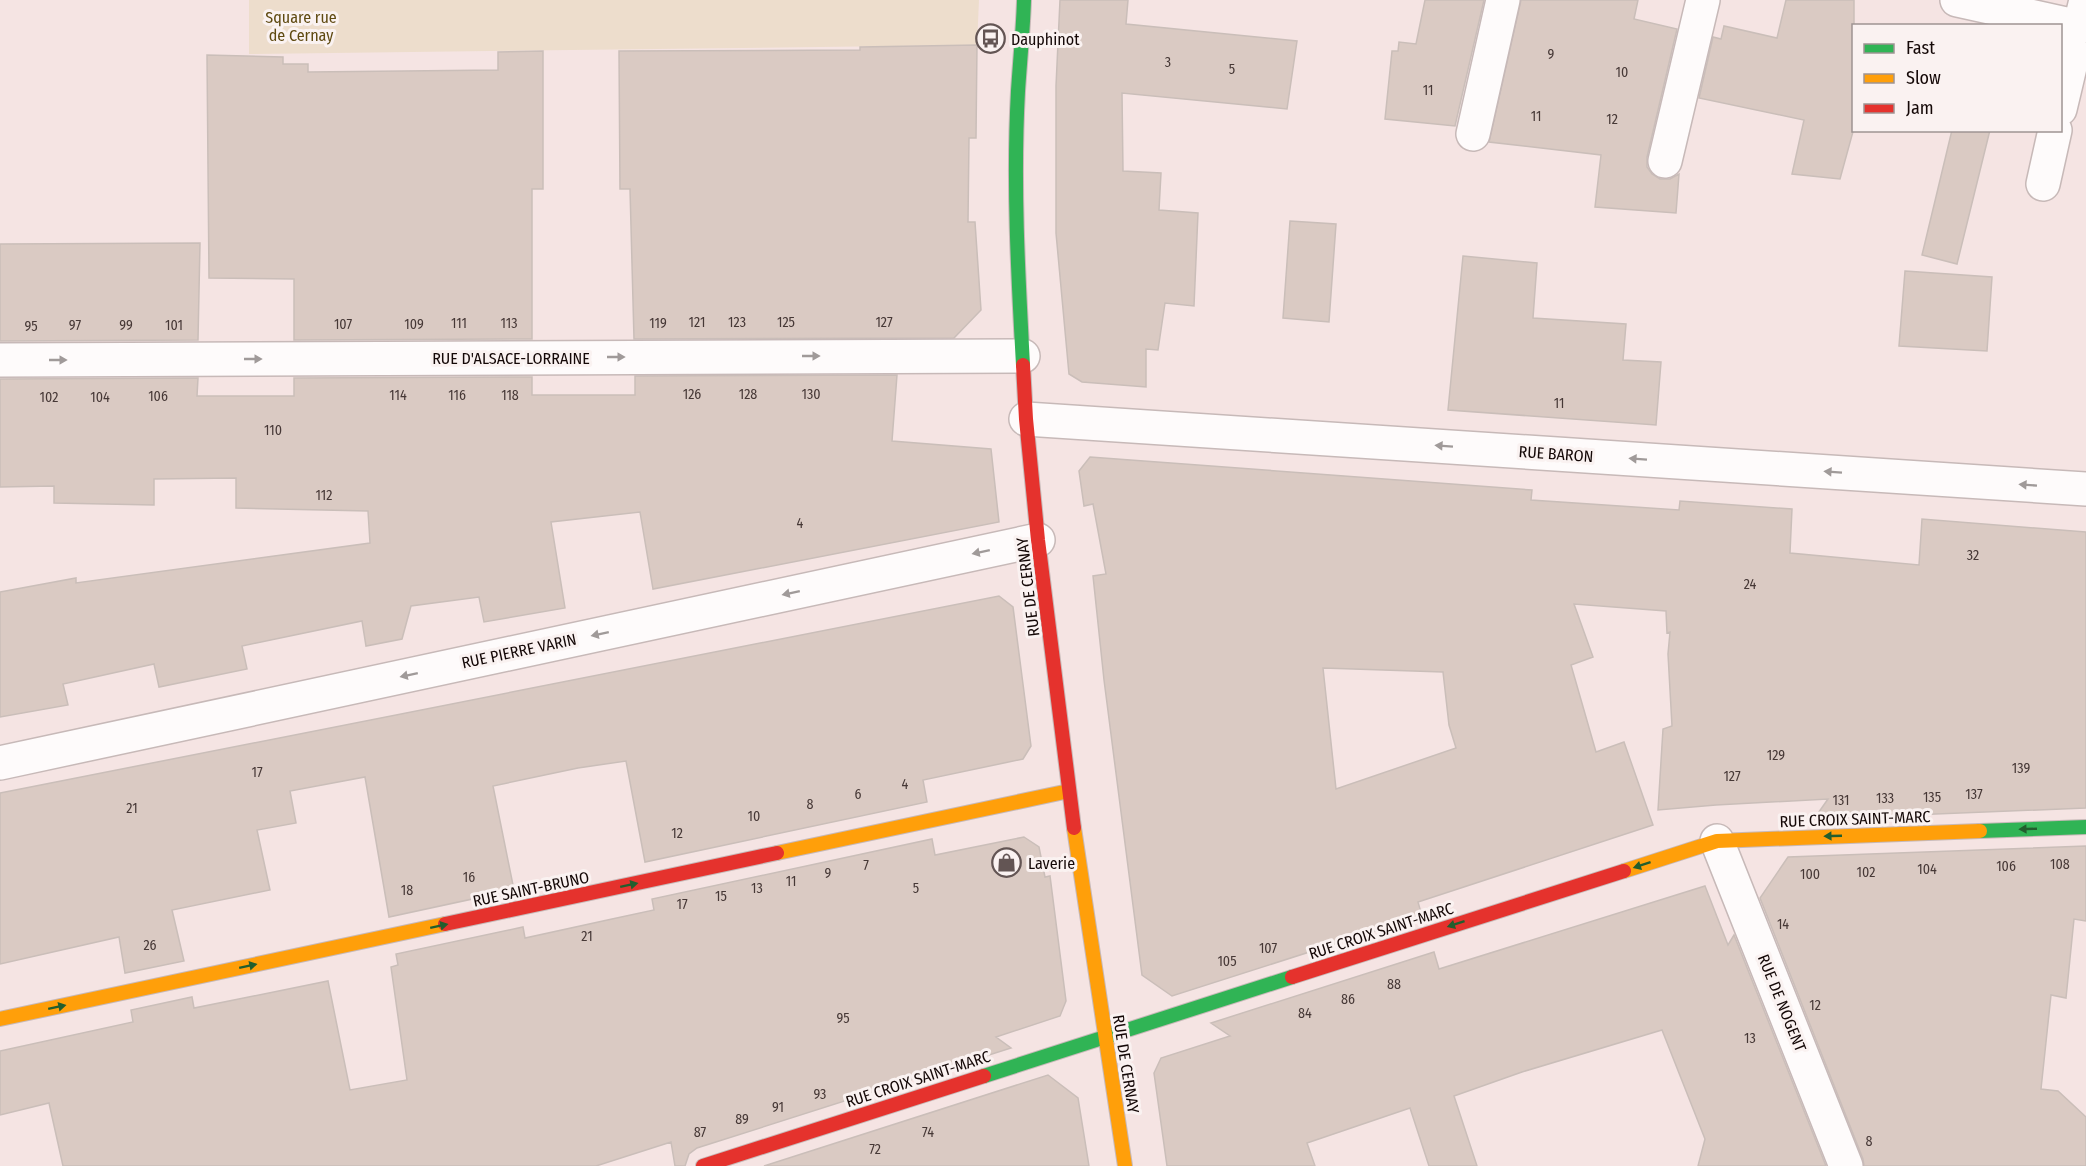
<svg xmlns="http://www.w3.org/2000/svg" width="2086" height="1166" viewBox="0 0 2086 1166" font-family="'Fira Sans Condensed',sans-serif">
	<style>
		.green { fill: #edddcc }
		.building { fill: #dacac3; stroke: #cabeb9; stroke-width: 1.5; fill-rule: evenodd }
		.lines { fill: none; stroke-linecap: round; stroke-linejoin: round }
		.street-casing { stroke: #c7b9b8; stroke-width: 36 }
		.fast-casing { stroke: #c7b9b8; stroke-width: 16 }
		.slow-casing { stroke: #c7b9b8; stroke-width: 16 }
		.jam-casing { stroke: #c7b9b8; stroke-width: 16 }
		.street { stroke: #fefbfb; stroke-width: 33 }
		.fast { stroke: #30b455; stroke-width: 14 }
		.slow { stroke: #ff9f0a; stroke-width: 14 }
		.jam { stroke: #e5322d; stroke-width: 14 }
		.oneway { fill: #a09a99 }
		.oneway2 { fill: #225e2e }
		.labels { text-anchor: middle; dominant-baseline: central; stroke-width: 6; stroke-linejoin: round; paint-order: stroke }
		.number-label { font-size: 14px; fill: #463836 }
		.park-label { font-size: 16px; fill: #5f4a11; stroke: #faf2f1 }
		.poi-label { font-size: 16px; fill: #140807; stroke: #faf2f1; text-anchor: start }
		.street-label { font-size: 16px; fill: #140807; stroke: #faf2f1 }
	</style>
	<rect width="100%" height="100%" fill="#f5e4e3"/>
	<path class="green" d="M 249,0 L 979,0 L 977,45 L 249,54 Z"/>
	<path class="building" d="M 1060,0 L 1128,0 L 1126,24 L 1297,41 L 1287,109 L 1122,93 L 1123,171 L 1161,173 L 1159,210 L 1198,213 L 1194,306 L 1165,303 L 1158,350 L 1146,349 L 1146,387 L 1082,382 L 1069,374 L 1056,233 L 1056,86 Z
		M 1425,0 L 1484,0 L 1455,126 L 1385,119 L 1392,51 L 1398,51 L 1399,42 L 1416,44 Z
		M 1521,0 L 1638,0 L 1634,19 L 1677,29 L 1647,157 L 1647,167 L 1652,174 L 1660,179 L 1670,179 L 1679,174 L 1676,213 L 1595,207 L 1601,155 L 1489,142 Z
		M 1786,0 L 1854,0 L 1854,128 L 1840,179 L 1792,174 L 1804,120 L 1699,98 L 1713,37 L 1721,39 L 1724,26 L 1777,38 Z
		M 977,45 L 976,138 L 969,138 L 968,222 L 975,222 L 981,310 L 954,338 L 634,339 L 630,189 L 620,189 L 619,51 L 860,50 L 860,47 Z
		M 543,51 L 543,189 L 532,189 L 532,339 L 294,340 L 294,279 L 209,278 L 207,55 L 283,57 L 283,64 L 308,64 L 308,72 L 498,70 L 498,52 Z
		M 1952,130 L 1990,130 L 1957,264 L 1922,255 Z
		M 1290,221 L 1336,224 L 1329,322 L 1283,318 Z
		M 200,243 L 198,340 L 0,341 L 0,244 Z
		M 1463,256 L 1537,263 L 1533,318 L 1626,324 L 1623,360 L 1661,362 L 1656,425 L 1448,410 Z
		M 1905,271 L 1992,277 L 1987,351 L 1899,346 Z
		M 897,375 L 892,441 L 991,449 L 999,522 L 653,589 L 640,512 L 551,522 L 565,608 L 484,622 L 479,597 L 411,606 L 402,639 L 366,646 L 362,621 L 242,646 L 247,669 L 159,687 L 154,664 L 63,684 L 68,705 L 0,717 L 0,592 L 76,578 L 76,583 L 370,543 L 368,511 L 236,508 L 236,478 L 154,479 L 154,505 L 54,503 L 54,486 L 0,487 L 0,379 L 198,378 L 197,396 L 294,396 L 294,378 L 532,377 L 532,395 L 635,395 L 635,376 Z
		M 1090,457 L 1532,490 L 1531,500 L 1679,510 L 1680,501 L 1792,509 L 1790,553 L 1919,565 L 1922,519 L 2086,532 L 2086,808 L 1814,819 L 1828,799 L 1716,805 L 1658,810 L 1663,729 L 1672,726 L 1668,654 L 1670,632 L 1667,633 L 1666,611 L 1574,604 L 1593,657 L 1571,665 L 1596,752 L 1624,742 L 1653,825 L 1418,902 L 1422,916 L 1172,996 L 1142,975 L 1104,680 L 1093,576 L 1106,574 L 1093,504 L 1084,506 L 1079,471 ZM 1323,668 L 1443,672 L 1449,725 L 1456,748 L 1336,789 Z
		M 999,596 L 1013,607 L 1031,746 L 1023,759 L 923,780 L 927,802 L 645,862 L 626,761 L 578,768 L 493,786 L 514,890 L 389,917 L 365,777 L 290,791 L 296,823 L 257,830 L 270,890 L 172,910 L 184,961 L 125,973 L 119,937 L 0,964 L 0,793 Z
		M 1024,837 L 1039,847 L 1045,877 L 1050,876 L 1066,1001 L 1060,1016 L 996,1037 L 1011,1048 L 697,1148 L 689,1154 L 685,1166 L 675,1166 L 671,1142 L 596,1166 L 63,1166 L 49,1103 L 0,1115 L 0,1051 L 133,1022 L 131,1010 L 192,997 L 194,1008 L 328,981 L 350,1090 L 407,1080 L 391,967 L 398,965 L 396,954 L 523,927 L 525,938 L 612,919 L 654,910 L 652,899 L 932,839 L 935,855 Z
		M 2086,846 L 2086,921 L 2074,919 L 2066,998 L 2051,995 L 2041,1089 L 2058,1091 L 2086,1117 L 2086,1166 L 1864,1166 L 1863,1159 L 1760,898 L 1788,857 Z
		M 1705,886 L 1728,945 L 1734,935 L 1826,1166 L 1698,1166 L 1705,1139 L 1662,1030 L 1522,1072 L 1454,1096 L 1477,1166 L 1429,1166 L 1410,1108 L 1307,1143 L 1315,1166 L 1167,1166 L 1154,1073 L 1161,1058 L 1230,1036 L 1211,1023 L 1434,952 L 1439,969 Z
		M 1048,1075 L 1078,1098 L 1089,1166 L 764,1166 Z"/>
	<g class="lines">
		<defs>
			<path id="street" d="M 1957,0 L 2080,27 L 2086,26
				M 2060,109 L 2086,0
				M 1473,134 L 1503,0
				M 1665,161 L 1703,0
				M 2043,184 L 2055,130
				M 0,360 L 1023,356
				M 1026,419 L 2086,489
				M 0,763 L 1038,540
				M 1717,841 L 1846,1166"/>
			<path id="fast" d="M 1023,365 C 1018,274 1013,182 1018,91 C 1020,61 1023,31 1024,0
				M 1980,831 L 2086,827
				M 984,1076 L 1292,977"/>
			<path id="slow" d="M 1074,828 L 1125,1166
				M 777,853 L 1069,791
				M 1624,871 L 1717,841 L 1980,831
				M 0,1019 L 445,924"/>
			<path id="jam" d="M 1023,365 L 1026,419 L 1038,540 L 1074,828
				M 445,924 L 777,853
				M 1292,977 L 1624,871
				M 703,1166 L 984,1076"/>
		</defs>
		<use href="#street" class="street-casing"/>
		<use href="#fast" class="fast-casing"/>
		<use href="#slow" class="slow-casing"/>
		<use href="#jam" class="jam-casing"/>
		<use href="#street" class="street"/>
		<use href="#fast" class="fast"/>
		<use href="#slow" class="slow"/>
		<use href="#jam" class="jam"/>
	</g>
	<defs><path id="oneway-solid" d="M-6-.8H1V-3.2L6.5 0L1 3.2V.8H-6Z" transform="scale(1.5)"/></defs>
	<g class="oneway">
		<use href="#oneway-solid" transform="translate(811 356)"/>
		<use href="#oneway-solid" transform="translate(616 357)"/>
		<use href="#oneway-solid" transform="translate(253 359)"/>
		<use href="#oneway-solid" transform="translate(58 360)"/>
		<use href="#oneway-solid" transform="translate(1444 446) rotate(-176)"/>
		<use href="#oneway-solid" transform="translate(1638 459) rotate(-176)"/>
		<use href="#oneway-solid" transform="translate(1833 472) rotate(-176)"/>
		<use href="#oneway-solid" transform="translate(2028 485) rotate(-176)"/>
		<use href="#oneway-solid" transform="translate(981 552) rotate(168)"/>
		<use href="#oneway-solid" transform="translate(791 593) rotate(168)"/>
		<use href="#oneway-solid" transform="translate(600 634) rotate(168)"/>
		<use href="#oneway-solid" transform="translate(409 675) rotate(168)"/>
	</g>
	<g class="oneway2">
		<use href="#oneway-solid" transform="translate(2028 829) rotate(178)"/>
		<use href="#oneway-solid" transform="translate(1833 836) rotate(178)"/>
		<use href="#oneway-solid" transform="translate(1642 865) rotate(162)"/>
		<use href="#oneway-solid" transform="translate(629 885) rotate(-12)"/>
		<use href="#oneway-solid" transform="translate(1456 924) rotate(162)"/>
		<use href="#oneway-solid" transform="translate(439 926) rotate(-12)"/>
		<use href="#oneway-solid" transform="translate(248 966) rotate(-12)"/>
		<use href="#oneway-solid" transform="translate(57 1007) rotate(-12)"/>
	</g>
	<defs>
		<symbol id="bus-ring" viewBox="-11 -11 22 22"><circle r="9.5" fill="#faf2f1" stroke="#635554" stroke-width="1.5"/><path d="M-5-6H5V4H4V6H2V4H-2V6H-4V4H-5ZM-3.5-4V0h7V-4ZM-3.5 1.2v1.5H-2V1.2ZM2 1.2v1.5H3.5V1.2Z" fill="#635554"/></symbol>
		<symbol id="shop-ring" viewBox="-11 -11 22 22"><circle r="9.5" fill="#faf2f1" stroke="#635554" stroke-width="1.5"/><path d="M-5-2.5h2.3a2.7 3.5 0 0 1 5.4 0H5L5.5 6h-11ZM-1.5-2.5h3a1.5 2.3 0 0 0-3 0Z" fill="#635554"/></symbol>
	</defs>
	<g fill-rule="evenodd">
		<use href="#bus-ring" x="974" y="22" width="33" height="33"/>
		<use href="#shop-ring" x="990" y="846" width="33" height="33"/>
	</g>
	<g class="labels">
		<g class="number-label">
			<text x="1551" y="54">9</text>
			<text x="1168" y="62">3</text>
			<text x="1232" y="69">5</text>
			<text x="1622" y="72">10</text>
			<text x="1428" y="90">11</text>
			<text x="1536" y="116">11</text>
			<text x="1612" y="119">12</text>
			<text x="697" y="322">121</text>
			<text x="737" y="322">123</text>
			<text x="786" y="322">125</text>
			<text x="884" y="322">127</text>
			<text x="459" y="323">111</text>
			<text x="509" y="323">113</text>
			<text x="658" y="323">119</text>
			<text x="343" y="324">107</text>
			<text x="414" y="324">109</text>
			<text x="75" y="325">97</text>
			<text x="126" y="325">99</text>
			<text x="174" y="325">101</text>
			<text x="31" y="326">95</text>
			<text x="692" y="394">126</text>
			<text x="748" y="394">128</text>
			<text x="811" y="394">130</text>
			<text x="398" y="395">114</text>
			<text x="457" y="395">116</text>
			<text x="510" y="395">118</text>
			<text x="158" y="396">106</text>
			<text x="49" y="397">102</text>
			<text x="100" y="397">104</text>
			<text x="1559" y="403">11</text>
			<text x="273" y="430">110</text>
			<text x="324" y="495">112</text>
			<text x="800" y="523">4</text>
			<text x="1973" y="555">32</text>
			<text x="1750" y="584">24</text>
			<text x="1776" y="755">129</text>
			<text x="2021" y="768">139</text>
			<text x="257" y="772">17</text>
			<text x="1732" y="776">127</text>
			<text x="905" y="784">4</text>
			<text x="858" y="794">6</text>
			<text x="1974" y="794">137</text>
			<text x="1932" y="797">135</text>
			<text x="1885" y="798">133</text>
			<text x="1841" y="800">131</text>
			<text x="810" y="804">8</text>
			<text x="132" y="808">21</text>
			<text x="754" y="816">10</text>
			<text x="677" y="833">12</text>
			<text x="2060" y="864">108</text>
			<text x="866" y="865">7</text>
			<text x="2006" y="866">106</text>
			<text x="1927" y="869">104</text>
			<text x="1866" y="872">102</text>
			<text x="828" y="873">9</text>
			<text x="1810" y="874">100</text>
			<text x="469" y="877">16</text>
			<text x="791" y="881">11</text>
			<text x="757" y="888">13</text>
			<text x="916" y="888">5</text>
			<text x="407" y="890">18</text>
			<text x="721" y="896">15</text>
			<text x="682" y="904">17</text>
			<text x="1783" y="924">14</text>
			<text x="587" y="936">21</text>
			<text x="150" y="945">26</text>
			<text x="1268" y="948">107</text>
			<text x="1227" y="961">105</text>
			<text x="1394" y="984">88</text>
			<text x="1348" y="999">86</text>
			<text x="1815" y="1005">12</text>
			<text x="1305" y="1013">84</text>
			<text x="843" y="1018">95</text>
			<text x="1750" y="1038">13</text>
			<text x="820" y="1094">93</text>
			<text x="778" y="1107">91</text>
			<text x="742" y="1119">89</text>
			<text x="700" y="1132">87</text>
			<text x="928" y="1132">74</text>
			<text x="1869" y="1141">8</text>
			<text x="875" y="1149">72</text>
		</g>
		<g class="park-label">
			<text x="301" y="17">Square rue<tspan x="301" dy="18">de Cernay</tspan></text>
		</g>
		<g class="poi-label">
			<text x="1011" y="39">Dauphinot</text>
			<text x="1028" y="863">Laverie</text>
		</g>
		<g class="street-label">
			<text x="511" y="358">RUE D'ALSACE-LORRAINE</text>
			<text transform="translate(1556 454) rotate(4)">RUE BARON</text>
			<text transform="translate(1028 587) rotate(-97)">RUE DE CERNAY</text>
			<text transform="translate(519 651) rotate(-12)">RUE PIERRE VARIN</text>
			<text transform="translate(1855 819) rotate(-2)">RUE CROIX SAINT-MARC</text>
			<text transform="translate(531 889) rotate(-12)">RUE SAINT-BRUNO</text>
			<text transform="translate(1381 931) rotate(-18)">RUE CROIX SAINT-MARC</text>
			<text transform="translate(1782 1003) rotate(68)">RUE DE NOGENT</text>
			<text transform="translate(1126 1064) rotate(81)">RUE DE CERNAY</text>
			<text transform="translate(918 1079) rotate(-18)">RUE CROIX SAINT-MARC</text>
		</g>
	</g>
	<rect x="1852" y="24" width="210" height="108" fill="#faf2f1" stroke="#9e9493" stroke-width="1.5"/>
	<rect x="1864" y="44" width="30" height="9" fill="#30b455" stroke="#9e9493" stroke-width="1.5"/>
	<text x="1906" y="54" font-size="18" fill="#140807">Fast</text>
	<rect x="1864" y="74" width="30" height="9" fill="#ff9f0a" stroke="#9e9493" stroke-width="1.5"/>
	<text x="1906" y="84" font-size="18" fill="#140807">Slow</text>
	<rect x="1864" y="104" width="30" height="9" fill="#e5322d" stroke="#9e9493" stroke-width="1.5"/>
	<text x="1906" y="114" font-size="18" fill="#140807">Jam</text>
</svg>
